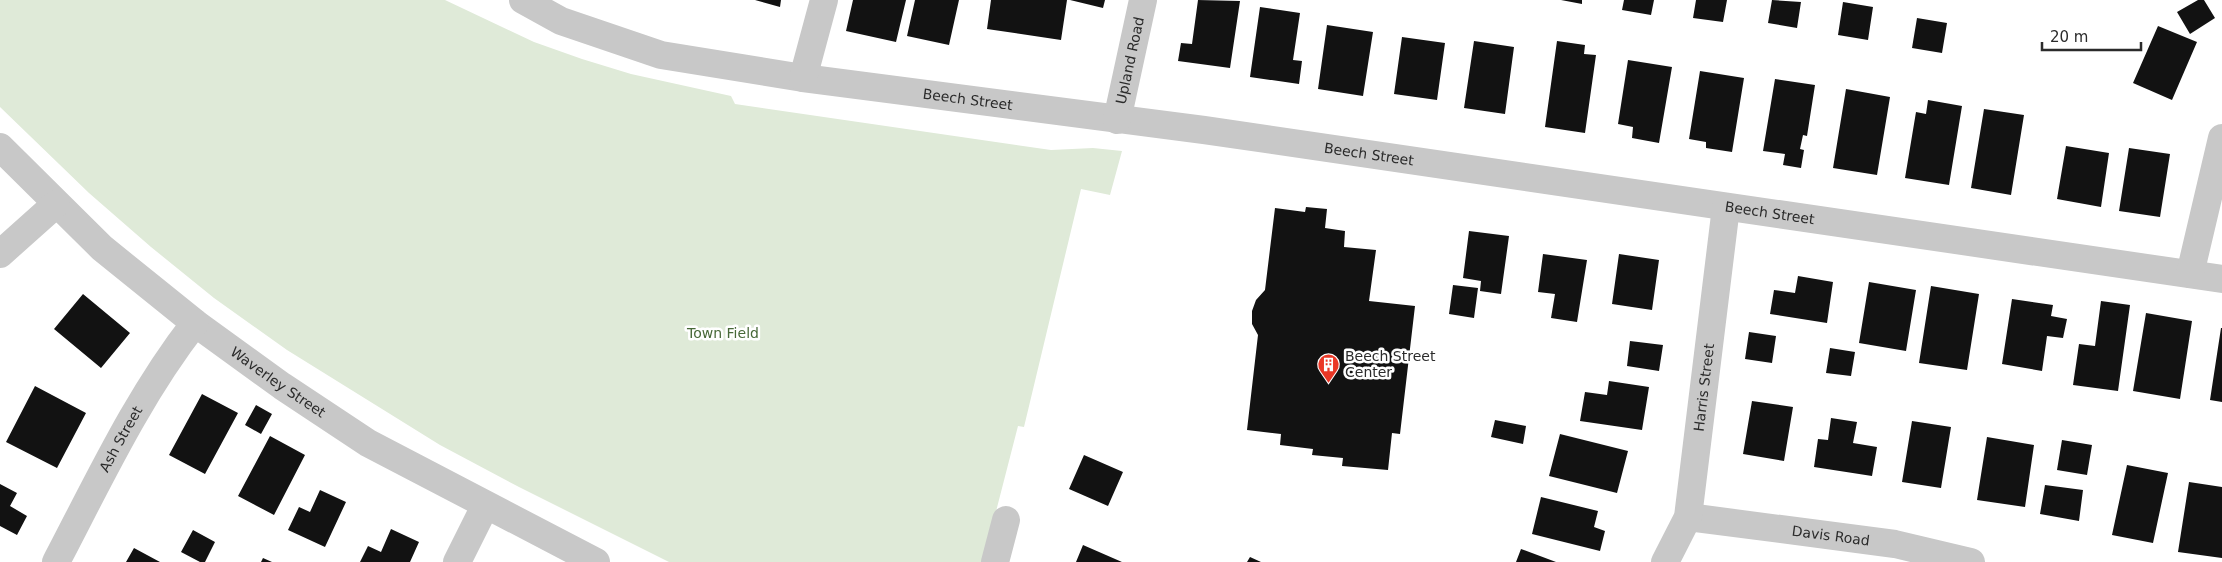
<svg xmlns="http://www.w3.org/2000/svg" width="2222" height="562" viewBox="0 0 2222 562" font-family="'DejaVu Sans',sans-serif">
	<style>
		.green { fill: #dfead8 }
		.building { fill: #121212 }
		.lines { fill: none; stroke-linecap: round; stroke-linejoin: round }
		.minor { stroke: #c8c8c8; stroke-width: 28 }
		.labels { text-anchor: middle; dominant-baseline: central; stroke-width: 5; stroke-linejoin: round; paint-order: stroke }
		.street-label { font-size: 14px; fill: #2b2b2b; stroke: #fff }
		.park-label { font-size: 14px; fill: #476838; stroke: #fff }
		.poi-label { font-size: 14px; fill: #2b2b2b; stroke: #fff; text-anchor: start }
	</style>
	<rect width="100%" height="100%" fill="#fff"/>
	<path class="green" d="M 0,0 L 445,0 L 534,42 L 582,59 L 631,74 L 731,96 L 735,104 L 1051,150 L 1093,148 L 1122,151 L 1110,195 L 1081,189 L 1024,427 L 1018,426 L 983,562 L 669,562 L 519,487 L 440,445 L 287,350 L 214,298 L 151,247 L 89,193 L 0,107 Z"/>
	<path class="building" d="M 755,0 L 781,0 L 780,7 Z
		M 853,0 L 906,0 L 896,42 L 846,31 Z
		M 915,0 L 959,0 L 949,45 L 907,36 Z
		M 991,0 L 1067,0 L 1061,40 L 987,29 Z
		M 1070,0 L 1105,0 L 1103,8 Z
		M 1198,0 L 1240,1 L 1230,68 L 1178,61 L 1181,43 L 1192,44 Z
		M 1561,0 L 1582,0 L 1582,4 Z
		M 1624,0 L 1654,0 L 1651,15 L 1622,10 Z
		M 1696,0 L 1727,0 L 1723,22 L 1693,18 Z
		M 1772,0 L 1801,2 L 1797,28 L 1768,23 Z
		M 2198,0 L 2204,0 L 2215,18 L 2190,34 L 2177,12 Z
		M 1843,2 L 1873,7 L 1868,40 L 1838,35 Z
		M 1260,7 L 1300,13 L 1293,60 L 1302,61 L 1299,84 L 1250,77 Z
		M 1917,18 L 1947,23 L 1942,53 L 1912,48 Z
		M 1327,25 L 1373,32 L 1363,96 L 1318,89 Z
		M 2158,26 L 2197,42 L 2172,100 L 2133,83 Z
		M 1402,37 L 1445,43 L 1437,100 L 1394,94 Z
		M 1474,41 L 1514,47 L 1505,114 L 1464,108 Z
		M 1557,41 L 1585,45 L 1584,54 L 1596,55 L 1585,133 L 1545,127 Z
		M 1628,60 L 1672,67 L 1659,143 L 1632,138 L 1633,127 L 1618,124 Z
		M 1700,71 L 1744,78 L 1732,152 L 1706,148 L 1706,142 L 1689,139 Z
		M 1775,79 L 1815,85 L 1807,136 L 1803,135 L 1800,149 L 1804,150 L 1801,168 L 1783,165 L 1785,154 L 1763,151 Z
		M 1846,89 L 1890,97 L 1877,175 L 1833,168 Z
		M 1928,100 L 1962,106 L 1949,185 L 1905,178 L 1916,112 L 1926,114 Z
		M 1984,109 L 2024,115 L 2011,195 L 1971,188 Z
		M 2066,146 L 2109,153 L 2101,207 L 2057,199 Z
		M 2129,148 L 2170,154 L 2160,217 L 2119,211 Z
		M 1306,207 L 1327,209 L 1325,228 L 1345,231 L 1344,247 L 1376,250 L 1369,301 L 1415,306 L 1400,434 L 1392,433 L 1388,470 L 1342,466 L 1343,458 L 1312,455 L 1313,449 L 1280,445 L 1281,434 L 1247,430 L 1258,335 L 1252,324 L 1252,311 L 1256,300 L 1265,290 L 1275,208 L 1305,212 Z
		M 1469,231 L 1509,236 L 1501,294 L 1480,291 L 1481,281 L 1463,278 Z
		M 1543,254 L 1587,260 L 1577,322 L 1551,318 L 1555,294 L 1538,292 Z
		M 1619,254 L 1659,260 L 1652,310 L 1612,304 Z
		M 1798,276 L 1833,282 L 1827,323 L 1770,314 L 1774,290 L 1795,293 Z
		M 1869,282 L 1916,290 L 1906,351 L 1859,343 Z
		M 1453,285 L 1478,288 L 1474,318 L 1449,314 Z
		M 1931,286 L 1979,294 L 1967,370 L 1919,363 Z
		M 83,294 L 130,333 L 101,368 L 54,329 Z
		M 2012,299 L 2053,305 L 2051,316 L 2067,319 L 2063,338 L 2047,336 L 2042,371 L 2002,364 Z
		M 2101,301 L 2130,305 L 2118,391 L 2073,385 L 2079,344 L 2095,346 Z
		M 2146,313 L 2192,321 L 2180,399 L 2133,391 Z
		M 2221,328 L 2222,328 L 2222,402 L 2210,400 Z
		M 1749,332 L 1776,336 L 1772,363 L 1745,359 Z
		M 1630,341 L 1663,345 L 1659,371 L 1627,366 Z
		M 1830,348 L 1855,352 L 1851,376 L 1826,373 Z
		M 1609,381 L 1649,387 L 1642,430 L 1580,421 L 1585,392 L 1607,395 Z
		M 35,386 L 86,413 L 57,468 L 6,442 Z
		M 202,394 L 238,413 L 205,474 L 169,455 Z
		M 1752,401 L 1793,407 L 1784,461 L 1743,454 Z
		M 256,405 L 272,414 L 261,434 L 245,425 Z
		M 1831,418 L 1857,422 L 1853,443 L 1877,447 L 1872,476 L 1814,467 L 1818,439 L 1828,440 Z
		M 1495,420 L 1526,426 L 1523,444 L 1491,437 Z
		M 1912,421 L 1951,427 L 1941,488 L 1902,482 Z
		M 1560,434 L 1628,451 L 1617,493 L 1549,476 Z
		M 270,436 L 305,455 L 274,515 L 238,496 Z
		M 1987,437 L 2034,445 L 2025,507 L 1977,500 Z
		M 2062,440 L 2092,445 L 2087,475 L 2057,470 Z
		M 1084,455 L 1123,472 L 1108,506 L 1069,489 Z
		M 2127,465 L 2168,473 L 2153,543 L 2112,535 Z
		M 2189,482 L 2222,487 L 2222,558 L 2178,552 Z
		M 0,484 L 17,493 L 10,506 L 27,516 L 17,535 L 0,526 Z
		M 2045,485 L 2083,490 L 2079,521 L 2040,514 Z
		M 320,490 L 346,502 L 325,547 L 288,530 L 299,507 L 310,512 Z
		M 1541,497 L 1598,511 L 1594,527 L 1605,531 L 1600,551 L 1532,534 Z
		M 391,529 L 419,542 L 410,562 L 360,562 L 368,546 L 381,552 Z
		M 193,530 L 215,542 L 205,562 L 200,562 L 181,552 Z
		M 1083,545 L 1122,562 L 1076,562 Z
		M 134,548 L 160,562 L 126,562 Z
		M 1521,549 L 1556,562 L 1516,562 Z
		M 1250,557 L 1261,562 L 1247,562 Z
		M 263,558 L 272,562 L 261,562 Z"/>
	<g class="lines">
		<g class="minor">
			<path id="s1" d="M 523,0 L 561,21 L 661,55 L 803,78 L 1204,130 L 2222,279"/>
			<path d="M 803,78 L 824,0"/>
			<path id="s2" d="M 1117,120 L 1143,0"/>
			<path id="s3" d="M 0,147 L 102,248 L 195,323 L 282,386 L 368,443 L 596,562"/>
			<path d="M 0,254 L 56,204"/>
			<path d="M 2190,274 L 2222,138"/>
			<path id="s4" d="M 1688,517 L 1895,544 L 1971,562"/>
			<path id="s5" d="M 56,562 C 99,480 138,396 195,323"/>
			<path d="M 457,562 L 485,506"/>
			<path d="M 995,562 L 1006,520"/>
			<path id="s6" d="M 1665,562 L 1688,517 L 1726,207"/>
		</g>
	</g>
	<defs>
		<symbol id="building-pin" viewBox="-11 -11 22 30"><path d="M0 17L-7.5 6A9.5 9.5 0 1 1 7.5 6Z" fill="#ea3726" stroke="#fff"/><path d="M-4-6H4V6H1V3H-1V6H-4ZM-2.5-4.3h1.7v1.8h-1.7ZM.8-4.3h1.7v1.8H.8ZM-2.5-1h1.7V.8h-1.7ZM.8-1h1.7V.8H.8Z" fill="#fff"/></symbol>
	</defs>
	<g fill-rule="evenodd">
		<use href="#building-pin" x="1316" y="352" width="25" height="34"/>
	</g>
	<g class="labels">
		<g class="street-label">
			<text stroke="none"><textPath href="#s2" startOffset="61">Upland Road</textPath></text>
			<text stroke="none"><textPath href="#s1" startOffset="459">Beech Street</textPath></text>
			<text stroke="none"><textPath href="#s1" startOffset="864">Beech Street</textPath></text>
			<text stroke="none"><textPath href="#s1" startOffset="1269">Beech Street</textPath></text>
			<text stroke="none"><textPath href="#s3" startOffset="365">Waverley Street</textPath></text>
			<text stroke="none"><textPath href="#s6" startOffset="181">Harris Street</textPath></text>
			<text stroke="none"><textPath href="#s5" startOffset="139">Ash Street</textPath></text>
			<text stroke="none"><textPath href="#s4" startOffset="144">Davis Road</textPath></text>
		</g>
		<g class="park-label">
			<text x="723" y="333">Town Field</text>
		</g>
		<g class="poi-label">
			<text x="1345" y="356">Beech Street<tspan x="1345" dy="16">Center</tspan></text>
		</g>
	</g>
	<path d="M2042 42v8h99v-8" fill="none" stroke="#2b2b2b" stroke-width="2.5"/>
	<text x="2050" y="42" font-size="15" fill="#2b2b2b" stroke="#ffffff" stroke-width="4" paint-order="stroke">20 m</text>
</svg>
